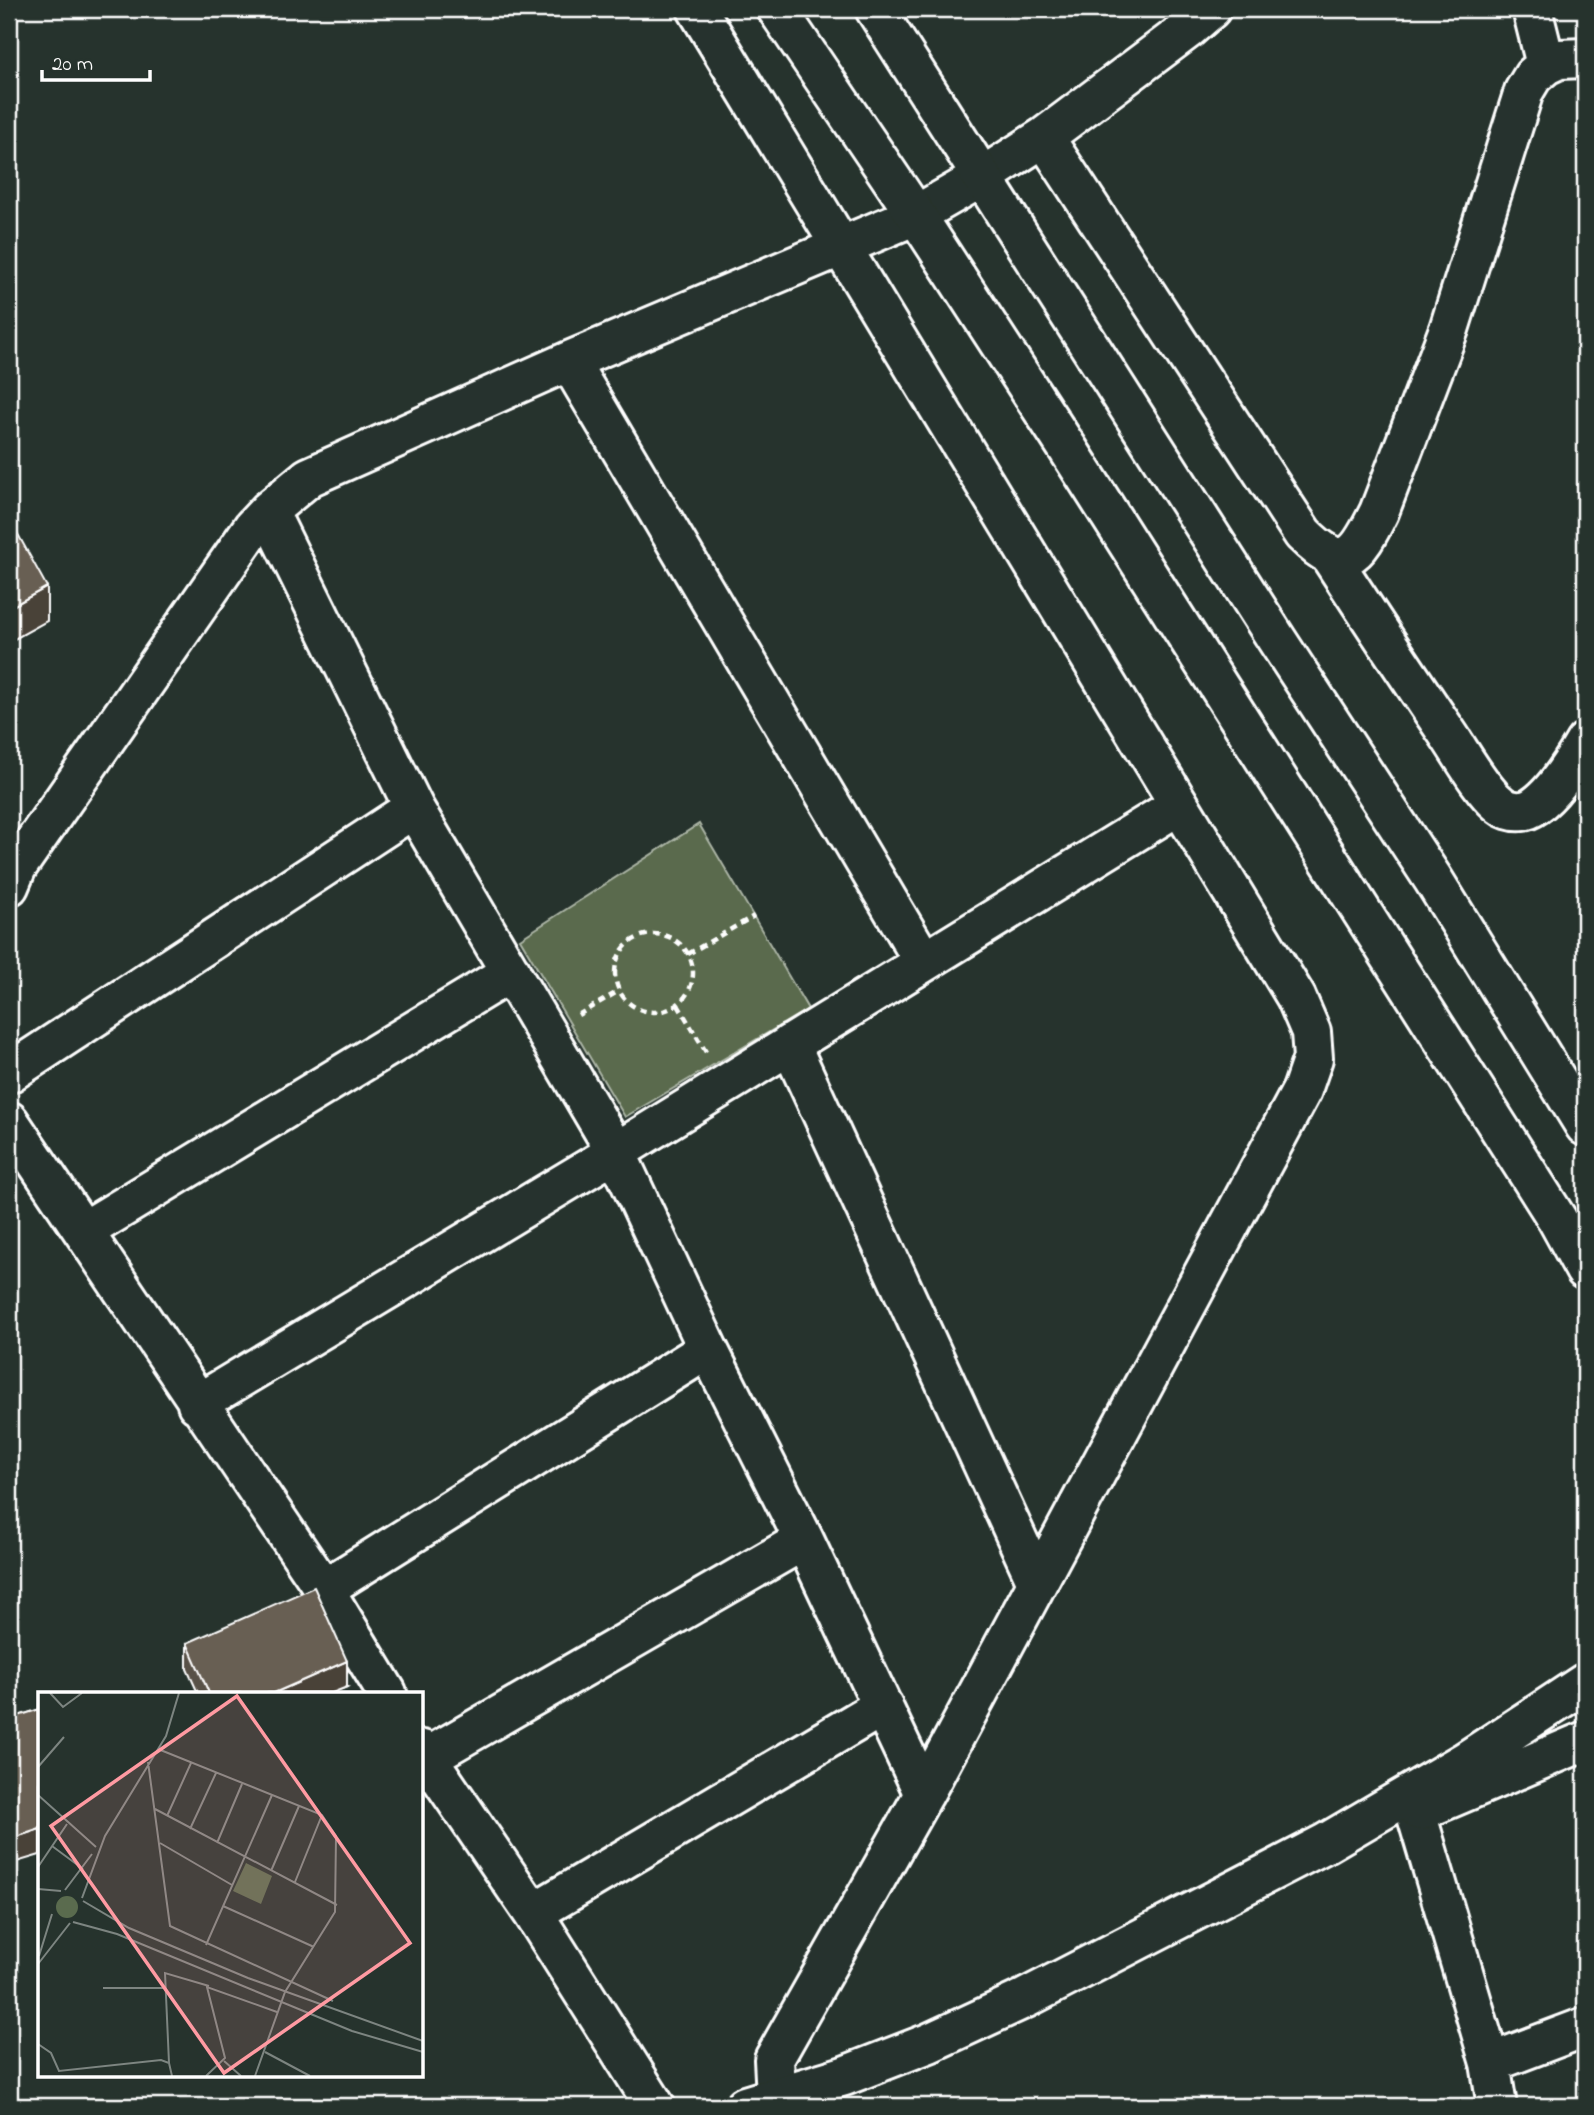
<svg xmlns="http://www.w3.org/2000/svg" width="1594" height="2115" viewBox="0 0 1594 2115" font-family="'Indie Flower',sans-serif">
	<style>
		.green { fill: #5a6b4e; stroke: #acb5a6; stroke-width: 2 }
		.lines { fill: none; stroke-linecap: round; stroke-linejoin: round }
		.minor-casing { stroke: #fff; stroke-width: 44 }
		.tertiary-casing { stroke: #fff; stroke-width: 44 }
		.trunk-casing { stroke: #fff; stroke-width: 44 }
		.path { stroke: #fff; stroke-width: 4.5; stroke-dasharray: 7 5; stroke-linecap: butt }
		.minor { stroke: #26332d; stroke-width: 38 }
		.tertiary { stroke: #26332d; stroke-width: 38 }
		.trunk { stroke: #26332d; stroke-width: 38 }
		.wall { fill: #595147; stroke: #fff; stroke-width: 2 }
		.shaded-wall { fill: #494239; stroke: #fff; stroke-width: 2 }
		.building { fill: #685e52; stroke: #fff; stroke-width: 2 }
		.inset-road { fill: none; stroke: #7d8581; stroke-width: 2 }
		.view { fill: #ff9aa2; fill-opacity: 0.15; stroke: #ff9aa2; stroke-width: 3.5 }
		.inset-edge { fill: none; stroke: #fff; stroke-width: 3.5 }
	</style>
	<rect width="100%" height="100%" fill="#26332d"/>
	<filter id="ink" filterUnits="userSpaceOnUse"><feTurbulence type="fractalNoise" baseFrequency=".0143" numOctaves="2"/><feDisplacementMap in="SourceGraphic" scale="14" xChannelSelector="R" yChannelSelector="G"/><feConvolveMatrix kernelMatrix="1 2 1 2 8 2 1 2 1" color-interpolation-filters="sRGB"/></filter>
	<g filter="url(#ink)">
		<path class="green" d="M 699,824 L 808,1009 L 625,1117 L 520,939 Z"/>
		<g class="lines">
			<defs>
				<path id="minor" d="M 697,9 L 1296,997 L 1311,1032 L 1313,1058 L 1302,1090 L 924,1794 L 774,2059 L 776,2097
					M 1532,9 L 1546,65
					M 1044,137 L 1303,534 C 1345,576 1357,556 1379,512 L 1449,329 L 1524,91 L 1533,76 L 1546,65 L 1559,59 L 1585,58
					M 569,361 L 924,962
					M 268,511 L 414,808 L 616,1152 L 708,1349 L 804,1540 L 924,1794
					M 1330,556 C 1369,616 1408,675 1448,734 C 1461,753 1481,789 1498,803 C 1504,809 1513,812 1522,811 C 1545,809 1574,761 1585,742
					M 9,886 L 17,867 L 253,527 L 268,511 L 309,477 L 569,361 L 916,215 L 982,177 L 1044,137 L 1188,29 L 1211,9
					M 790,1044 L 1037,1582
					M 9,1073 L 414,808
					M 9,1121 L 324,1589 L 387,1693
					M 84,1231 L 511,972
					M 197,1404 L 616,1152 L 1179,805
					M 324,1589 L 708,1349
					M 422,1750 L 533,1913 L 655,2106
					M 426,1758 L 804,1540
					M 1416,1813 L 1490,2063 L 1497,2106
					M 533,1913 L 883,1706
					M 1490,2063 L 1585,2027"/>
				<path id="tertiary" d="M 1420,1811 L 1585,1741
					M 745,2106 L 844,2076 L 929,2043 L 1026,1998 L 1326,1843 L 1466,1761 L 1585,1683"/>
				<path id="trunk" d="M 777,9 L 916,215 L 1068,449 L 1557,1219 L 1585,1270
					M 875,9 L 1277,640 L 1433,879 L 1585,1126"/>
			</defs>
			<use href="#minor" class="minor-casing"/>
			<use href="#tertiary" class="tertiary-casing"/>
			<use href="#trunk" class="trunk-casing"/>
			<path class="path" d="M615 973a39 39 0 1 1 78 0a39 39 0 1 1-78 0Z
				M 688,954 L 754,916
				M 678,1005 L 706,1052
				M 578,1015 L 619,991"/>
			<use href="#minor" class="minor"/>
			<use href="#tertiary" class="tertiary"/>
			<use href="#trunk" class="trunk"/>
		</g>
		<path class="wall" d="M 187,1643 L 347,1687 L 332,1693 L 198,1693 L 187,1669 Z
			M 40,1709 L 10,1864 L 9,1719 Z"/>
		<path class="shaded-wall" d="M 47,587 L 47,621 L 9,642 L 9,608 Z
			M 347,1661 L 347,1687 L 332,1693 L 274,1693 Z
			M 40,1829 L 40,1855 L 10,1864 L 10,1839 Z"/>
		<path class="building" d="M 9,518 L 47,587 L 9,608 Z
			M 314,1587 L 347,1661 L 274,1693 L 209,1693 L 187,1643 Z
			M 40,1709 L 40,1829 L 10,1839 L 9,1719 Z"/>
	</g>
	<g transform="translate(38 1692)">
		<rect width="385" height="385" fill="#26332d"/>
		<path d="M 208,171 L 234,184 L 223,212 L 195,199 ZM18 215a11 11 0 1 1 22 0a11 11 0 1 1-22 0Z" fill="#5a6b4e"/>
		<path class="inset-road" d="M 12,1 L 25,15 L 44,1M 120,57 L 284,123 L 298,144 L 297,220 L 247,300 L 217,384M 110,70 L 132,234 L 295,309M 0,75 L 26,45M 0,103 L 58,155M 117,117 L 299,213M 129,124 L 153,71M 152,137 L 178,81M 122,151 L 194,193M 179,151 L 204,92M 14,154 L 45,177M 0,175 L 29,132M 233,179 L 261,114M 257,190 L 284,123M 0,197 L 23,199M 27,198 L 54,162M 44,206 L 67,144 L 128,44 L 141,1M 45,209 L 91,236 L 210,286 L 385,349M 185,214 L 276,255M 35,230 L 79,242 L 314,339 L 385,360M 168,253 L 234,103M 1,264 L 14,222M 0,272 L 32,231M 65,296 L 126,296M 0,352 L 13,361 L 21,379 L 123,368 L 131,371 L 134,384M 227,360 L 272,384M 186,369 L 203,384M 131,371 L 127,281 L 171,294M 168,384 L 187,366 L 169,295 L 239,320"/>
		<path class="view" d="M 199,4 L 372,251 L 186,381 L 13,134 Z"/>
		<rect width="385" height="385" class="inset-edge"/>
	</g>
	<rect width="1594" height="2115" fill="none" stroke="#26332d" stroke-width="35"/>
	<rect x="18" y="18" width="1559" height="2080" fill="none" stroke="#fff" stroke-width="2.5" filter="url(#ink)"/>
	<path d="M42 70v10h108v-10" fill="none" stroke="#ffffff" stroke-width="3.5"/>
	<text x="52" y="70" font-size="21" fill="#ffffff" stroke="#26332d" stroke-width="5" paint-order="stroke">20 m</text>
</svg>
